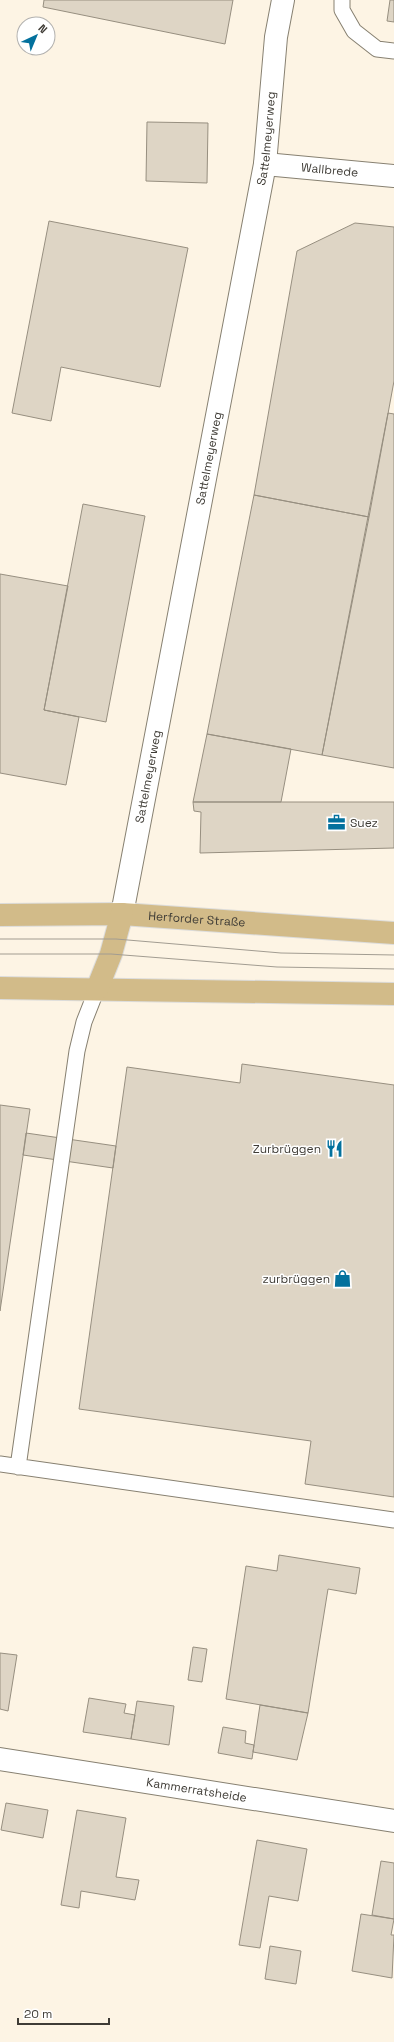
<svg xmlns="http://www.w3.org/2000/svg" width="394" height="2042" viewBox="0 0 394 2042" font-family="'Space Grotesk',sans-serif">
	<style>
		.building { fill: #ded5c5; stroke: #978f80 }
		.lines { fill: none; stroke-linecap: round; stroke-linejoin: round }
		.lane-casing { stroke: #878071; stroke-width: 17 }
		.street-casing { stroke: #878071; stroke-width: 24 }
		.primary-casing { stroke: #dcdcdb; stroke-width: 24 }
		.lane { stroke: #fff; stroke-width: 15 }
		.street { stroke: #fff; stroke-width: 22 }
		.primary { stroke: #d2bb89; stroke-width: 22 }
		.tram { stroke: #a29c91; stroke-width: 1 }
		.labels { text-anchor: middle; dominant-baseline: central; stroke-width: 3; stroke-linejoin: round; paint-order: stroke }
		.street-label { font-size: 12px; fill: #3f3c36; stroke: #fff }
		.poi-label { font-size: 12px; fill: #3f3c36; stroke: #fff; text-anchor: end }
	</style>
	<rect width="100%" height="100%" fill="#fdf4e4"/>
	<path class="building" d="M 44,0 L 233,0 L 225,44 L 43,7 Z
		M 390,0 L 394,0 L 394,22 L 387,21 Z
		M 147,122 L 208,123 L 207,183 L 146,181 Z
		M 49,221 L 188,248 L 160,387 L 61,367 L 51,421 L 12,413 Z
		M 355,223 L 394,227 L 394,381 L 369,517 L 254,495 L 297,251 Z
		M 388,413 L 394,414 L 394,768 L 322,755 Z
		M 254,495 L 369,517 L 322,755 L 207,734 Z
		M 83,504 L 145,516 L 106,722 L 44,710 Z
		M 0,574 L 68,586 L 44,710 L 79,717 L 66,785 L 0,773 Z
		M 207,734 L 291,749 L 281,802 L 193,802 Z
		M 193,802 L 394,802 L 394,848 L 200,853 L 201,812 L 194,811 Z
		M 242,1064 L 394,1085 L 394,1497 L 305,1484 L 311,1441 L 79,1409 L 127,1067 L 240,1083 Z
		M 0,1105 L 30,1109 L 0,1311 Z
		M 26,1133 L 116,1146 L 113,1168 L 23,1155 Z
		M 279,1555 L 360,1568 L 356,1594 L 328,1589 L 308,1713 L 226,1699 L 246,1566 L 277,1571 Z
		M 193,1647 L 207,1649 L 202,1682 L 188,1680 Z
		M 0,1653 L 17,1655 L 8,1711 L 0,1709 Z
		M 89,1698 L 126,1704 L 124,1713 L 135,1715 L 131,1739 L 83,1732 Z
		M 137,1701 L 174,1706 L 169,1745 L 131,1739 Z
		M 260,1705 L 308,1713 L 297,1760 L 253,1752 Z
		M 223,1727 L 246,1731 L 245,1743 L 254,1745 L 252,1759 L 218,1753 Z
		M 6,1803 L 48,1810 L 43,1838 L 1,1830 Z
		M 77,1810 L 126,1818 L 116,1877 L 139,1880 L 135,1900 L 81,1891 L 79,1908 L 61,1905 Z
		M 257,1840 L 307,1849 L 298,1901 L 269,1896 L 260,1948 L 239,1945 Z
		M 381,1861 L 394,1863 L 394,1919 L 372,1915 Z
		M 361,1914 L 394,1919 L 391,1935 L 394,1935 L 392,1978 L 352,1971 Z
		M 270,1946 L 301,1951 L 296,1984 L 265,1979 Z"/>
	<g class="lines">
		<defs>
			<path id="lane" d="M 342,0 L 342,10 L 354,31 L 377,49 L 394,51
				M 0,1464 L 394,1520
				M 18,1467 L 77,1051 L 84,1022 L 97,989"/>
			<g id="street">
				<path id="s1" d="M 265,164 L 394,176"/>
				<path id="s2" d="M 122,914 L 265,164 L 276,37 L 283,0"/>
				<path id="s3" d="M 0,1759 L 394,1821"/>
			</g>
			<g id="primary">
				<path id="s4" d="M 0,915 L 122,914 L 394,933"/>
				<path d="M 0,988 L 394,994"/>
				<path d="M 97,989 L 111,954 L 122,914"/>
			</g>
		</defs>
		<use href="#lane" class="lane-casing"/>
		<use href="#street" class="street-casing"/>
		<use href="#primary" class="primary-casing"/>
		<use href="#lane" class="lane"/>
		<use href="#street" class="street"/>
		<use href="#primary" class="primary"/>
		<path class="tram" d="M 0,939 L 116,939 L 281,953 L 394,955
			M 0,954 L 111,954 L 277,967 L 394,969"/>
	</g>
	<defs>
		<symbol id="office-bare" viewBox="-9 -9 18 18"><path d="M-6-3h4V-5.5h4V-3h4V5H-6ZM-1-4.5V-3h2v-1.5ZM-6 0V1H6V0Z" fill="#03719d" stroke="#fff" stroke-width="2.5" paint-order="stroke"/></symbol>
		<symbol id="restaurant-bare" viewBox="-9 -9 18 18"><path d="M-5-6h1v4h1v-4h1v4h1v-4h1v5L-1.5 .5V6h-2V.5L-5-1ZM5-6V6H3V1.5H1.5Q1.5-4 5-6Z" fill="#03719d" stroke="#fff" stroke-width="2.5" paint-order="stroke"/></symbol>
		<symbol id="shop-bare" viewBox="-9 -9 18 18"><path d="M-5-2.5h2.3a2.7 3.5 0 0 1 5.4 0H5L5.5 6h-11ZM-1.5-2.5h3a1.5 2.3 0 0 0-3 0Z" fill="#03719d" stroke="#fff" stroke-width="2.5" paint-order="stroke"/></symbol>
	</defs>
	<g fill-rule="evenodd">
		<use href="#office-bare" x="324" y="810" width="25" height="25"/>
		<use href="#restaurant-bare" x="322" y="1136" width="25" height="25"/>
		<use href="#shop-bare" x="330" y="1266" width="25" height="25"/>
	</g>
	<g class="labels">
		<g class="street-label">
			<text stroke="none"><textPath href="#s2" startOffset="789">Sattelmeyerweg</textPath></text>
			<text stroke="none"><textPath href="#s1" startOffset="65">Wallbrede</textPath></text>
			<text stroke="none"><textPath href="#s2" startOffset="464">Sattelmeyerweg</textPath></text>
			<text stroke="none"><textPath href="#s2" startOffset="140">Sattelmeyerweg</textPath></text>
			<text stroke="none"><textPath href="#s4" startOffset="197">Herforder Straße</textPath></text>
			<text stroke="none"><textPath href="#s3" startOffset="199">Kammerratsheide</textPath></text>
		</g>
		<g class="poi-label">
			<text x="350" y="823" text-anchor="start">Suez</text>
			<text x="321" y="1149">Zurbrüggen</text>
			<text x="330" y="1279">zurbrüggen</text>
		</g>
	</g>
	<g transform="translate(36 36) rotate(44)"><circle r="19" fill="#ffffff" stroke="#b2b1af"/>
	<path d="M0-3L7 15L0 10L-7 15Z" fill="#03719d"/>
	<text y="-6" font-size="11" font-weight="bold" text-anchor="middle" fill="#3f3c36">N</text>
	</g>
	<path d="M18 2018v6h91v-6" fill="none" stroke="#3f3c36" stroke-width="2"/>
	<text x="24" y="2018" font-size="12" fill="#3f3c36" stroke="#ffffff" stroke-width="3" paint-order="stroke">20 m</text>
</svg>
